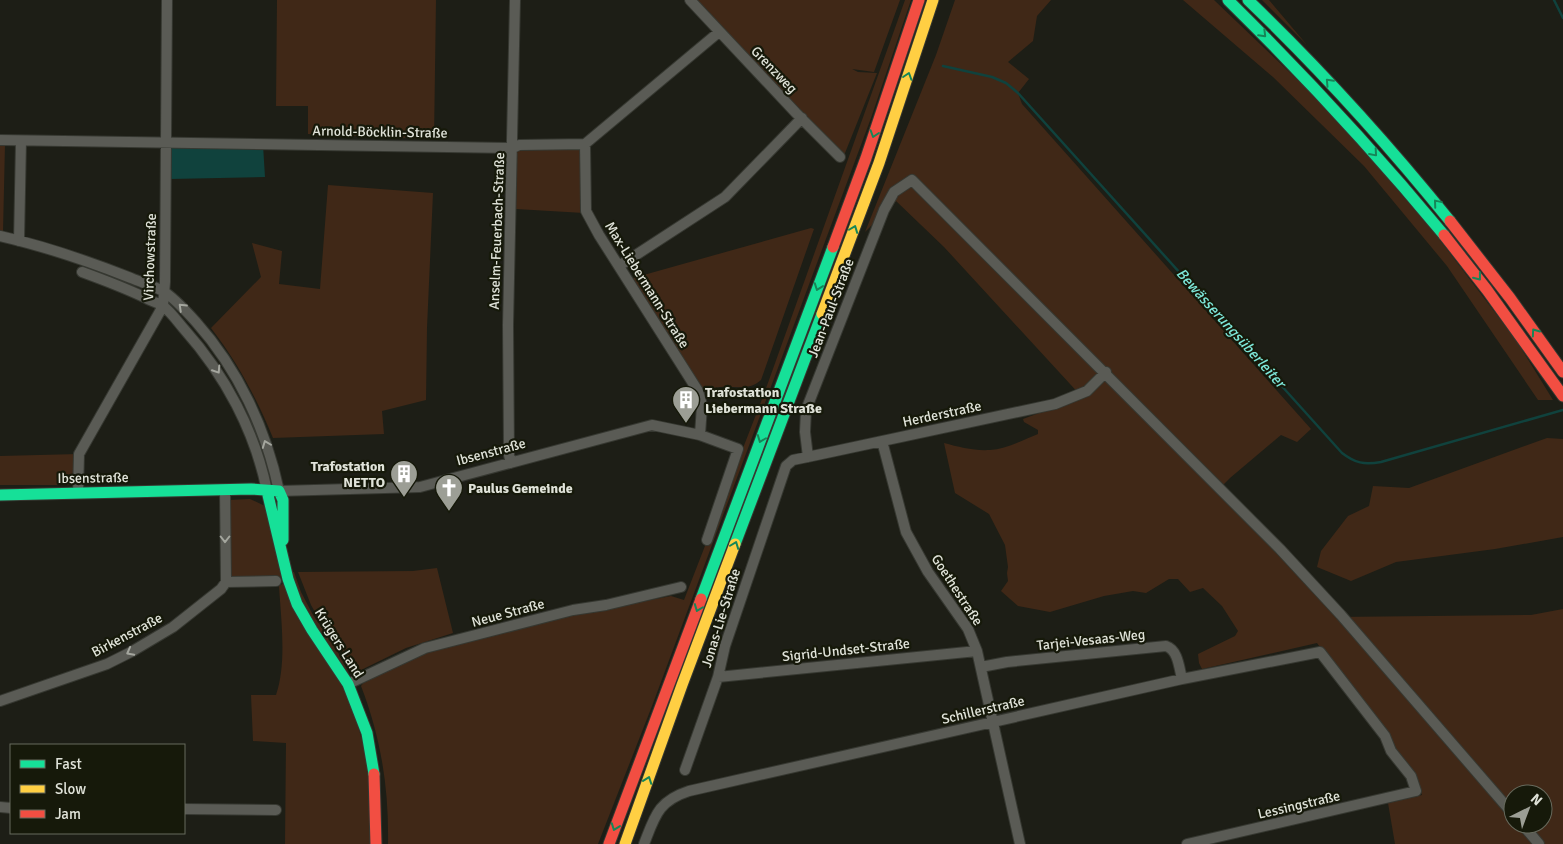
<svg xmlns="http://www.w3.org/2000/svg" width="1563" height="844" viewBox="0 0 1563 844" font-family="Signika,sans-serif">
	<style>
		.green { fill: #402817 }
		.water { fill: #10423d }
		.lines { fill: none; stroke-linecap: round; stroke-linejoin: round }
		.stream { stroke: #10423d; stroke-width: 2.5 }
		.street-casing { stroke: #363831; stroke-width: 12 }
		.fast-casing { stroke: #363831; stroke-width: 13 }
		.slow-casing { stroke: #363831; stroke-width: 13 }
		.jam-casing { stroke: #363831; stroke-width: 13 }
		.street { stroke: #5a5b55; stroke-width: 10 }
		.fast { stroke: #16e098; stroke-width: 11 }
		.slow { stroke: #ffcf43; stroke-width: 11 }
		.jam { stroke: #f24e42; stroke-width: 11 }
		.oneway { stroke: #168658 }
		.oneway2 { stroke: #a4a69e }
		.labels { text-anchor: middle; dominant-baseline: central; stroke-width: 4.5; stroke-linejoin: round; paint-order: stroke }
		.street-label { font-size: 14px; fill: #e0e3d9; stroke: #16190a }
		.poi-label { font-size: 14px; font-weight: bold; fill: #e0e3d9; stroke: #16190a; text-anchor: start }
		.water-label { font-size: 15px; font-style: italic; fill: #7de7d9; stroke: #16190a }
	</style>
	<rect width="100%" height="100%" fill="#1d1e16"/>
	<path class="green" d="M 277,0 L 436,0 L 434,139 L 308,134 L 308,106 L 276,106 Z
		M 690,0 L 900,0 L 874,72 L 852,69 L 858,72 L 877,73 L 841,163 L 840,157 Z
		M 905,0 L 911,0 L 871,118 L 652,706 L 598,844 L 388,844 C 389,788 381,738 361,686 L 364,682 L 427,652 L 583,613 L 671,596 L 684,600 L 764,394 Z
		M 955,0 L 1051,0 L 1037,16 L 1033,41 L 1008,62 L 1029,79 L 1018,93 L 1022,104 L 1311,429 L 1297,442 L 1281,435 L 1230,478 L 1218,490 L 1336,617 L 1531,615 L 1563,609 L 1563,844 L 1545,844 L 1528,824 L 1543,824 L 1543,794 L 1513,794 L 1513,824 L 1517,824 L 1534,844 L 1395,844 L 1388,803 L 1422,795 L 1415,777 L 1408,776 L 1381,739 L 1383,733 L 1317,643 L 1202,669 L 1199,663 L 1198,654 L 1235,636 L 1238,631 L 1222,606 L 1203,588 L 1190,592 L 1178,579 L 1169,579 L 1146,593 L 1133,591 L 1104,596 L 1050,612 L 1018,606 L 1001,591 L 1008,581 L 1007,573 L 1008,567 L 1005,545 L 989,514 L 955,493 L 944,443 C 959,447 974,451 990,450 C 1006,449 1023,440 1038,434 L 1038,430 L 1024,422 L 1023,419 L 1082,397 L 944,247 L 896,201 L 865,232 L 936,55 Z
		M 1183,0 L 1214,0 L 1306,88 L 1372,160 L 1436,235 L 1516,340 L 1553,400 L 1538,400 L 1447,266 L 1364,166 L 1273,77 Z
		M 1262,0 L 1269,0 L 1307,45 Z
		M 0,144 L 5,144 L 3,232 L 0,231 Z
		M 583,148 L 584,213 L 516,209 L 517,151 Z
		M 328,185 L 433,193 L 427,328 L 426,400 L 382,411 L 384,434 L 273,438 C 256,397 238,363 211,328 L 261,277 L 252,243 L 282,251 L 279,284 L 320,289 Z
		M 811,228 L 814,229 L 761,380 C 749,391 736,386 721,387 C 714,387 707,390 701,392 L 633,278 Z
		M 1547,438 L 1563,439 L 1563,537 L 1495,549 L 1396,562 L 1351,581 L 1317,567 L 1321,551 L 1348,516 L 1369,506 L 1373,486 L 1409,488 Z
		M 79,454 L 78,485 L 0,485 L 0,456 Z
		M 250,499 L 265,506 L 282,578 L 232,579 L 227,576 L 229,500 Z
		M 437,568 L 453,633 L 406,648 L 357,672 L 351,670 L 339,645 L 320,621 L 311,605 L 298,572 L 413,571 Z
		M 290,572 L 294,572 L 301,592 L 313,615 L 334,645 L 350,675 L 307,615 Z
		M 284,583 L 349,696 L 368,760 L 372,844 L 285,844 L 286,743 L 253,741 L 251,695 L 276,695 C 287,663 281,619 279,586 Z"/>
	<path class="water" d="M 170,144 L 263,145 L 265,177 L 170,179 Z"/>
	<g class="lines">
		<path class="stream" d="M 1554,0 L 1563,18
			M 943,66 L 992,77 L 1006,83 L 1018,93 L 1342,453 C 1355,463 1364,465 1381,462 L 1563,410"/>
		<defs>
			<path id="street" d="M 690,0 L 796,113 L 840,157
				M 0,140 L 513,148 L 519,145 L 585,144 L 719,32
				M 585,144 L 586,211 L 599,235 L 698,391 L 702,405 L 700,435
				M 0,236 C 44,246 88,261 131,278 C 142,283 156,286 166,293 C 177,301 187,312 196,322 C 238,369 266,429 279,491 L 420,487 L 652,425 L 700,435 L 738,449 L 707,540
				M 19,241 L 21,141
				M 619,266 L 725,197 L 802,118
				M 82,272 C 104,280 125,288 146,298 C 151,301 158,303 163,306 C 171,312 178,322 184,329 C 225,375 255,431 267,491
				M 882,441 L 906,532 L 928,572 L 968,629 L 977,651 L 1020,844
				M 808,457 L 805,432 L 806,410 L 884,210 L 894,192 L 912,180 L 1280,549 L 1341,615 L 1513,814
				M 511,463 L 509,455 L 508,325 L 515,0
				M 78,493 L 79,454 L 163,306 L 165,282 L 167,0
				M 226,582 L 276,581
				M 981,667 L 1007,662 L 1166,646 C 1178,650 1179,667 1182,679
				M 718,677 L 977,651
				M 348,684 L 425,648 L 573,610 L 606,605 L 681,587
				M 0,701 L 107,664 L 131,652 L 173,627 L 221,589 L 226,582 L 225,490
				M 685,770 L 718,677 L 725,646 L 786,466 L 793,460 L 817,455 L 1055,404 L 1087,391 L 1106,372
				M 0,807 L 11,808
				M 184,809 L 276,810
				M 1522,824 L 1539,844
				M 644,844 C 655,816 658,801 689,791 L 1182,679 L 1320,652 L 1385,736 L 1391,751 L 1411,776 L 1416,791 L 1187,844"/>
			<path id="fast" d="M 1228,0 C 1304,75 1376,153 1444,235
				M 1248,0 C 1320,69 1387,143 1450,221
				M 267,491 L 288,579 L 297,604 L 312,630 L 348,684 L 367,733 L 374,774
				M 0,495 L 251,489 L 279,491 L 283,500 L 283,540
				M 735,544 L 822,314
				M 701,599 L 833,247"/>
			<path id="slow" d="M 822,314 L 879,163 L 933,0
				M 625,844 L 682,685 L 735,544"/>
			<path id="jam" d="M 1450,221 L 1510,298 L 1563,372
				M 1444,235 L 1487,290 L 1563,396
				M 833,247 L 866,158 L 919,0
				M 374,774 L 376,844
				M 609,844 L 701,599"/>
		</defs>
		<use href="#street" class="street-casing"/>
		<use href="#fast" class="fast-casing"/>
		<use href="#slow" class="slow-casing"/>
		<use href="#jam" class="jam-casing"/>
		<use href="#street" class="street"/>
		<use href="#fast" class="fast"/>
		<use href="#slow" class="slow"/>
		<use href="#jam" class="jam"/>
	</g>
	<defs><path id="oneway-chevron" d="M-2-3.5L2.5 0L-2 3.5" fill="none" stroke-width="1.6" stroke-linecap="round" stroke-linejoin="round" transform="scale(1.25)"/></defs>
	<g class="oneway">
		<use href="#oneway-chevron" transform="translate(1263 34) rotate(45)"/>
		<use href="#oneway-chevron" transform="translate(908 76) rotate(-72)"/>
		<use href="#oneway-chevron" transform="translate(1329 82) rotate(-133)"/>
		<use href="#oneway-chevron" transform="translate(874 134) rotate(108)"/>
		<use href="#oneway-chevron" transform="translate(1374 153) rotate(49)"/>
		<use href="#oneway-chevron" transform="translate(1437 203) rotate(-130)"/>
		<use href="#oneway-chevron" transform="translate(854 229) rotate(-69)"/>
		<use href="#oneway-chevron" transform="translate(1478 277) rotate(52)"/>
		<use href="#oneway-chevron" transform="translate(818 287) rotate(110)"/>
		<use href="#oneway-chevron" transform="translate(1535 332) rotate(-125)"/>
		<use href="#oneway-chevron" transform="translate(761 439) rotate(111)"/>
		<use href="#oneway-chevron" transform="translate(735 545) rotate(-69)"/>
		<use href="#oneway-chevron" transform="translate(698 608) rotate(111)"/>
		<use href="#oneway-chevron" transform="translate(648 780) rotate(-70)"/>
		<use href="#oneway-chevron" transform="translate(615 827) rotate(110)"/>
	</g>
	<g class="oneway2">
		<use href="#oneway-chevron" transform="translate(182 307) rotate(-136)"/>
		<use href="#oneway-chevron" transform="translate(217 370) rotate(57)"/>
		<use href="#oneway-chevron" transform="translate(266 444) rotate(-111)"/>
		<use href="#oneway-chevron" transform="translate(225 539) rotate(90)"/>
		<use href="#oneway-chevron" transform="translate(130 652) rotate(152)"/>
	</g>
	<defs>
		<symbol id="building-pin" viewBox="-11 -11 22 30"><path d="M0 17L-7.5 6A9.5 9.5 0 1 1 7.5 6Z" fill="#9c9e95" stroke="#16190a"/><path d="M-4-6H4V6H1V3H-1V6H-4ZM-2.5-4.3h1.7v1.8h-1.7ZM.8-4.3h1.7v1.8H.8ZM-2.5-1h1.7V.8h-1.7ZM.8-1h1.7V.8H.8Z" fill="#fff"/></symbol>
		<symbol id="church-pin" viewBox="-11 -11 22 30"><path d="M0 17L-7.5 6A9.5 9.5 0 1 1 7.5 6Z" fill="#9c9e95" stroke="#16190a"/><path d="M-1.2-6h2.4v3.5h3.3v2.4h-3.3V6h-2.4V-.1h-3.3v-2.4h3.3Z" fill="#fff"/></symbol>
	</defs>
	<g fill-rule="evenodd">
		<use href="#building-pin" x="670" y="384" width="32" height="43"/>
		<use href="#building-pin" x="388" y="458" width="32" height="43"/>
		<use href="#church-pin" x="433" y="472" width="32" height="43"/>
	</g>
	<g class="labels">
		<g class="street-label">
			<text transform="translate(774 70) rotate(46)">Grenzweg</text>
			<text transform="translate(380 132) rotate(1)">Arnold-Böcklin-Straße</text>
			<text transform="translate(497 231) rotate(-88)">Anselm-Feuerbach-Straße</text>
			<text transform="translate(150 257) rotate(-88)">Virchowstraße</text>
			<text transform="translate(647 285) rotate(58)">Max-Liebermann-Straße</text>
			<text transform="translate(831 308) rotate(-69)">Jean-Paul-Straße</text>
			<text transform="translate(942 414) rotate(-12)">Herderstraße</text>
			<text transform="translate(491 452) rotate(-15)">Ibsenstraße</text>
			<text transform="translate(93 478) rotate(-1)">Ibsenstraße</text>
			<text transform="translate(957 590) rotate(57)">Goethestraße</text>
			<text transform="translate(508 613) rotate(-15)">Neue Straße</text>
			<text transform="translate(721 618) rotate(-73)">Jonas-Lie-Straße</text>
			<text transform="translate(127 635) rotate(-28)">Birkenstraße</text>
			<text transform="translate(1091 640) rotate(-6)">Tarjei-Vesaas-Weg</text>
			<text transform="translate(339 643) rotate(58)">Krügers Land</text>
			<text transform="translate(846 650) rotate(-6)">Sigrid-Undset-Straße</text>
			<text transform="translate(983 710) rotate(-13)">Schillerstraße</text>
			<text transform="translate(1299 805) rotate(-13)">Lessingstraße</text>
		</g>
		<g class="poi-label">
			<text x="705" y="392">Trafostation<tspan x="705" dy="16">Liebermann Straße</tspan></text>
			<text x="385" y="466" text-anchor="end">Trafostation<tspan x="385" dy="16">NETTO</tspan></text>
			<text x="468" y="488">Paulus Gemeinde</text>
		</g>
		<g class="water-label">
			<text transform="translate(1231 328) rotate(48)">Bewässerungsüberleiter</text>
		</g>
	</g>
	<rect x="10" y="744" width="175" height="90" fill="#16190a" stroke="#676a5d"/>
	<rect x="20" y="760" width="25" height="8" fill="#16e098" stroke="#676a5d"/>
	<text x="55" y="769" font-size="15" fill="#e0e3d9">Fast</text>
	<rect x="20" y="785" width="25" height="8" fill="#ffcf43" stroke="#676a5d"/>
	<text x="55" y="794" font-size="15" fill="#e0e3d9">Slow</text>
	<rect x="20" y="810" width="25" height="8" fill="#f24e42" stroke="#676a5d"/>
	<text x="55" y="819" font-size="15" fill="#e0e3d9">Jam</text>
	<g transform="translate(1528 809) rotate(42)"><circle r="24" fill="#16190a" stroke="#676a5d"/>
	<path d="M0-4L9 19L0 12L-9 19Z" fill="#9c9e95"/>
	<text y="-8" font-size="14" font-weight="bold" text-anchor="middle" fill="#e0e3d9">N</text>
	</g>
</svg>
